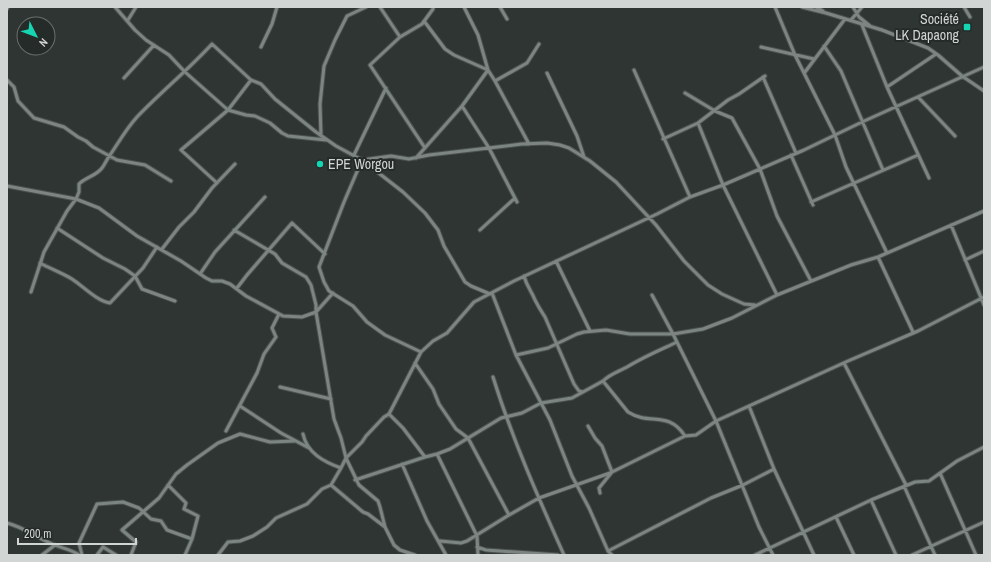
<svg xmlns="http://www.w3.org/2000/svg" width="991" height="562" viewBox="0 0 991 562" font-family="'Archivo Narrow',sans-serif">
	<style>
		.lines { fill: none; stroke-linecap: round; stroke-linejoin: round }
		.minor-casing { stroke: #4b514f; stroke-width: 5 }
		.minor { stroke: #7d8582; stroke-width: 3 }
		.poi-dot { fill: #15d5b3; stroke: #252b29; stroke-width: 1.5 }
		.labels { text-anchor: middle; dominant-baseline: central; stroke-width: 4; stroke-linejoin: round; paint-order: stroke }
		.poi-label { font-size: 14px; fill: #d1d5d4; stroke: #252b29; text-anchor: end }
	</style>
	<rect width="100%" height="100%" fill="#2f3533"/>
	<g class="lines">
		<defs>
			<path id="minor" d="M 115,7 L 135,30 L 146,40 L 169,55 L 185,72 L 228,110 L 246,115 L 255,116 L 270,123 L 282,133 L 288,136 L 326,140
				M 380,7 L 400,37
				M 464,7 L 478,35 L 488,70 L 495,81 L 529,144
				M 500,7 L 507,19
				M 775,7 L 795,55 L 835,135 L 846,167 L 887,253
				M 802,7 L 826,13 L 882,30 L 928,48 L 938,55 L 962,76 L 984,91
				M 816,7 L 823,11
				M 853,7 L 859,17 L 870,26
				M 964,7 L 970,17
				M 7,9 L 8,7
				M 128,20 L 136,7
				M 851,20 L 862,7
				M 862,25 L 887,87 L 929,178
				M 824,46 L 841,71 L 883,170
				M 261,47 L 272,24 L 277,7
				M 761,47 L 814,59
				M 634,70 L 690,197
				M 805,72 L 845,19
				M 547,73 L 577,136 L 584,157
				M 765,76 L 739,94 L 728,100 L 698,123 L 723,185 L 777,295
				M 763,77 L 796,153
				M 124,78 L 154,45
				M 7,80 L 14,87 L 18,101 L 34,118 L 64,127 L 78,137 L 86,141 L 93,147 L 117,160 L 145,165 L 171,181
				M 495,81 L 527,63 L 539,44
				M 887,87 L 936,54
				M 685,93 L 715,111 L 732,118 L 760,169 L 777,216 L 811,281
				M 918,97 L 955,136
				M 462,106 L 489,148 L 517,202
				M 321,136 L 320,104 L 324,66 L 335,40 L 347,16 L 366,7
				M 663,139 L 698,123
				M 425,148 L 370,65 L 400,37 L 422,24 L 433,9 L 433,7
				M 354,155 L 386,88
				M 791,155 L 813,205
				M 416,158 L 462,106 L 488,70 L 454,55 L 445,49 L 424,21
				M 362,160 L 391,156 L 409,159 L 429,155 L 522,144 L 547,143 L 560,145 L 569,148 L 590,161 L 616,182 L 656,225 L 684,261 L 708,285 L 722,294 L 744,304 L 755,305
				M 362,160 L 344,202 L 319,267 L 324,282 L 329,291 L 353,306 L 367,322 L 385,335 L 421,352
				M 217,183 L 181,150 L 228,110 L 251,80
				M 7,186 L 76,199 L 99,208 L 137,236 L 181,261 L 206,278 L 212,281 L 222,281 L 230,284 L 246,296 L 283,316 L 302,317 L 316,312 L 333,293
				M 811,202 L 918,155
				M 951,225 L 984,305
				M 57,228 L 103,258 L 125,269 L 135,276 L 142,289 L 175,301
				M 234,230 L 275,254 L 282,263 L 306,277 L 311,285 L 316,305 L 316,312 L 334,419 L 341,438 L 346,458 L 359,485 L 378,501 L 380,507 L 385,527 L 394,545 L 400,550 L 415,555
				M 480,230 L 515,198
				M 162,249 L 179,227 L 194,212 L 212,188 L 235,164
				M 878,257 L 913,332
				M 965,260 L 984,251
				M 556,261 L 590,331
				M 40,263 C 51,269 62,273 72,279 C 84,287 97,301 110,303 L 143,268 L 157,247
				M 200,274 L 215,252 L 265,197
				M 524,276 C 527,287 531,290 535,300 C 538,306 541,311 545,317 L 574,384 L 579,391 L 583,392
				M 237,288 L 247,275 L 292,223 L 325,254
				M 31,292 L 44,252 L 67,211 L 76,199 L 79,192 L 79,184 C 86,177 96,176 102,168 C 105,164 107,159 110,155 C 119,142 126,129 137,117 C 161,92 188,70 212,44 L 251,80 L 261,84 L 275,99 L 316,132 L 336,146 L 362,160 L 403,192 L 425,213 L 438,230 L 444,246 L 465,282 L 471,286 L 490,294
				M 492,293 L 516,355 L 550,420 L 572,476 L 589,508 L 608,551 L 612,555
				M 652,295 L 673,334 L 716,421 L 759,527 L 773,555
				M 516,355 L 548,348 L 577,334 L 584,332 L 606,330 L 630,334 L 673,334 L 703,329 L 732,318 L 777,295 L 851,265 L 878,257 L 984,211
				M 415,363 L 433,389 L 439,404 L 456,429 L 468,438 L 509,515
				M 844,363 L 906,485
				M 493,377 C 512,438 538,497 564,555
				M 603,381 C 610,374 618,372 627,367 C 643,357 660,350 677,342
				M 280,387 L 331,399
				M 240,406 L 281,433 L 309,448
				M 749,406 L 774,469 L 814,555
				M 389,414 L 403,428 L 425,457
				M 588,426 L 595,438 L 602,446 L 612,472 L 599,488 L 600,493
				M 226,431 L 257,373 L 264,354 L 276,337 L 272,328 L 279,314
				M 303,434 C 307,453 324,462 341,468
				M 437,454 L 477,536 L 478,555
				M 402,464 L 427,521 L 446,555
				M 940,473 L 976,555
				M 355,480 L 425,457 L 437,454 L 450,449 L 501,418 L 522,413 L 541,403 L 572,398 L 603,381 L 628,412 C 650,426 668,410 685,436
				M 168,485 L 186,503 L 184,509 L 198,516 L 192,539 L 185,555
				M 331,485 L 363,512 L 368,514 L 385,527
				M 904,486 L 935,555
				M 871,500 L 896,555
				M 836,517 L 854,555
				M 7,523 C 23,527 36,537 50,543 C 60,548 71,549 79,555
				M 440,541 L 461,543 L 467,541 L 509,515 L 539,498 L 610,473 L 685,436 L 696,435 L 716,421 L 848,361 L 918,331 L 984,297
				M 477,547 L 486,550 L 558,555
				M 608,551 L 711,498 L 743,485 L 774,469
				M 42,555 L 55,545
				M 82,555 L 79,543 L 97,504 L 123,502 L 139,508 L 151,519 L 161,521 L 167,530 L 192,539
				M 97,555 L 103,547 L 116,555
				M 131,555 L 136,542 L 122,530 L 159,498 L 176,474 L 187,465 L 218,443 L 240,434 L 270,442 L 294,441
				M 218,555 L 228,542 L 240,541 L 253,536 L 267,527 L 276,518 L 307,504 L 322,489 L 331,485 L 341,468 L 346,458 L 362,442 L 366,436 L 384,417 L 389,414 L 421,352 L 433,341 L 447,333 L 474,302 L 514,281 L 657,214 L 690,197 L 723,185 L 804,150 L 862,122 L 984,67
				M 755,555 L 871,500 L 915,482 L 929,481 L 957,461 L 984,447
				M 912,555 L 984,522"/>
		</defs>
		<use href="#minor" class="minor-casing"/>
		<use href="#minor" class="minor"/>
	</g>
	<g class="poi-dot">
		<rect x="963" y="23" width="8" height="8" rx="2"/>
		<circle cx="320" cy="164" r="4"/>
	</g>
	<g class="labels">
		<g class="poi-label">
			<text x="959" y="19">Société<tspan x="959" dy="16">LK Dapaong</tspan></text>
			<text x="328" y="164" text-anchor="start">EPE Worgou</text>
		</g>
	</g>
	<rect width="991" height="562" fill="none" stroke="#d1d5d4" stroke-width="16"/>
	<g transform="translate(36 36) rotate(132)"><circle r="19" fill="#252b29" stroke="#6a6f6d"/>
	<path d="M0-3L7 15L0 10L-7 15Z" fill="#15d5b3"/>
	<text y="-6" font-size="11" font-weight="bold" text-anchor="middle" fill="#d1d5d4">N</text>
	</g>
	<path d="M18 538v6h118v-6" fill="none" stroke="#d1d5d4" stroke-width="2"/>
	<text x="24" y="538" font-size="12" fill="#d1d5d4" stroke="#252b29" stroke-width="3" paint-order="stroke">200 m</text>
</svg>
